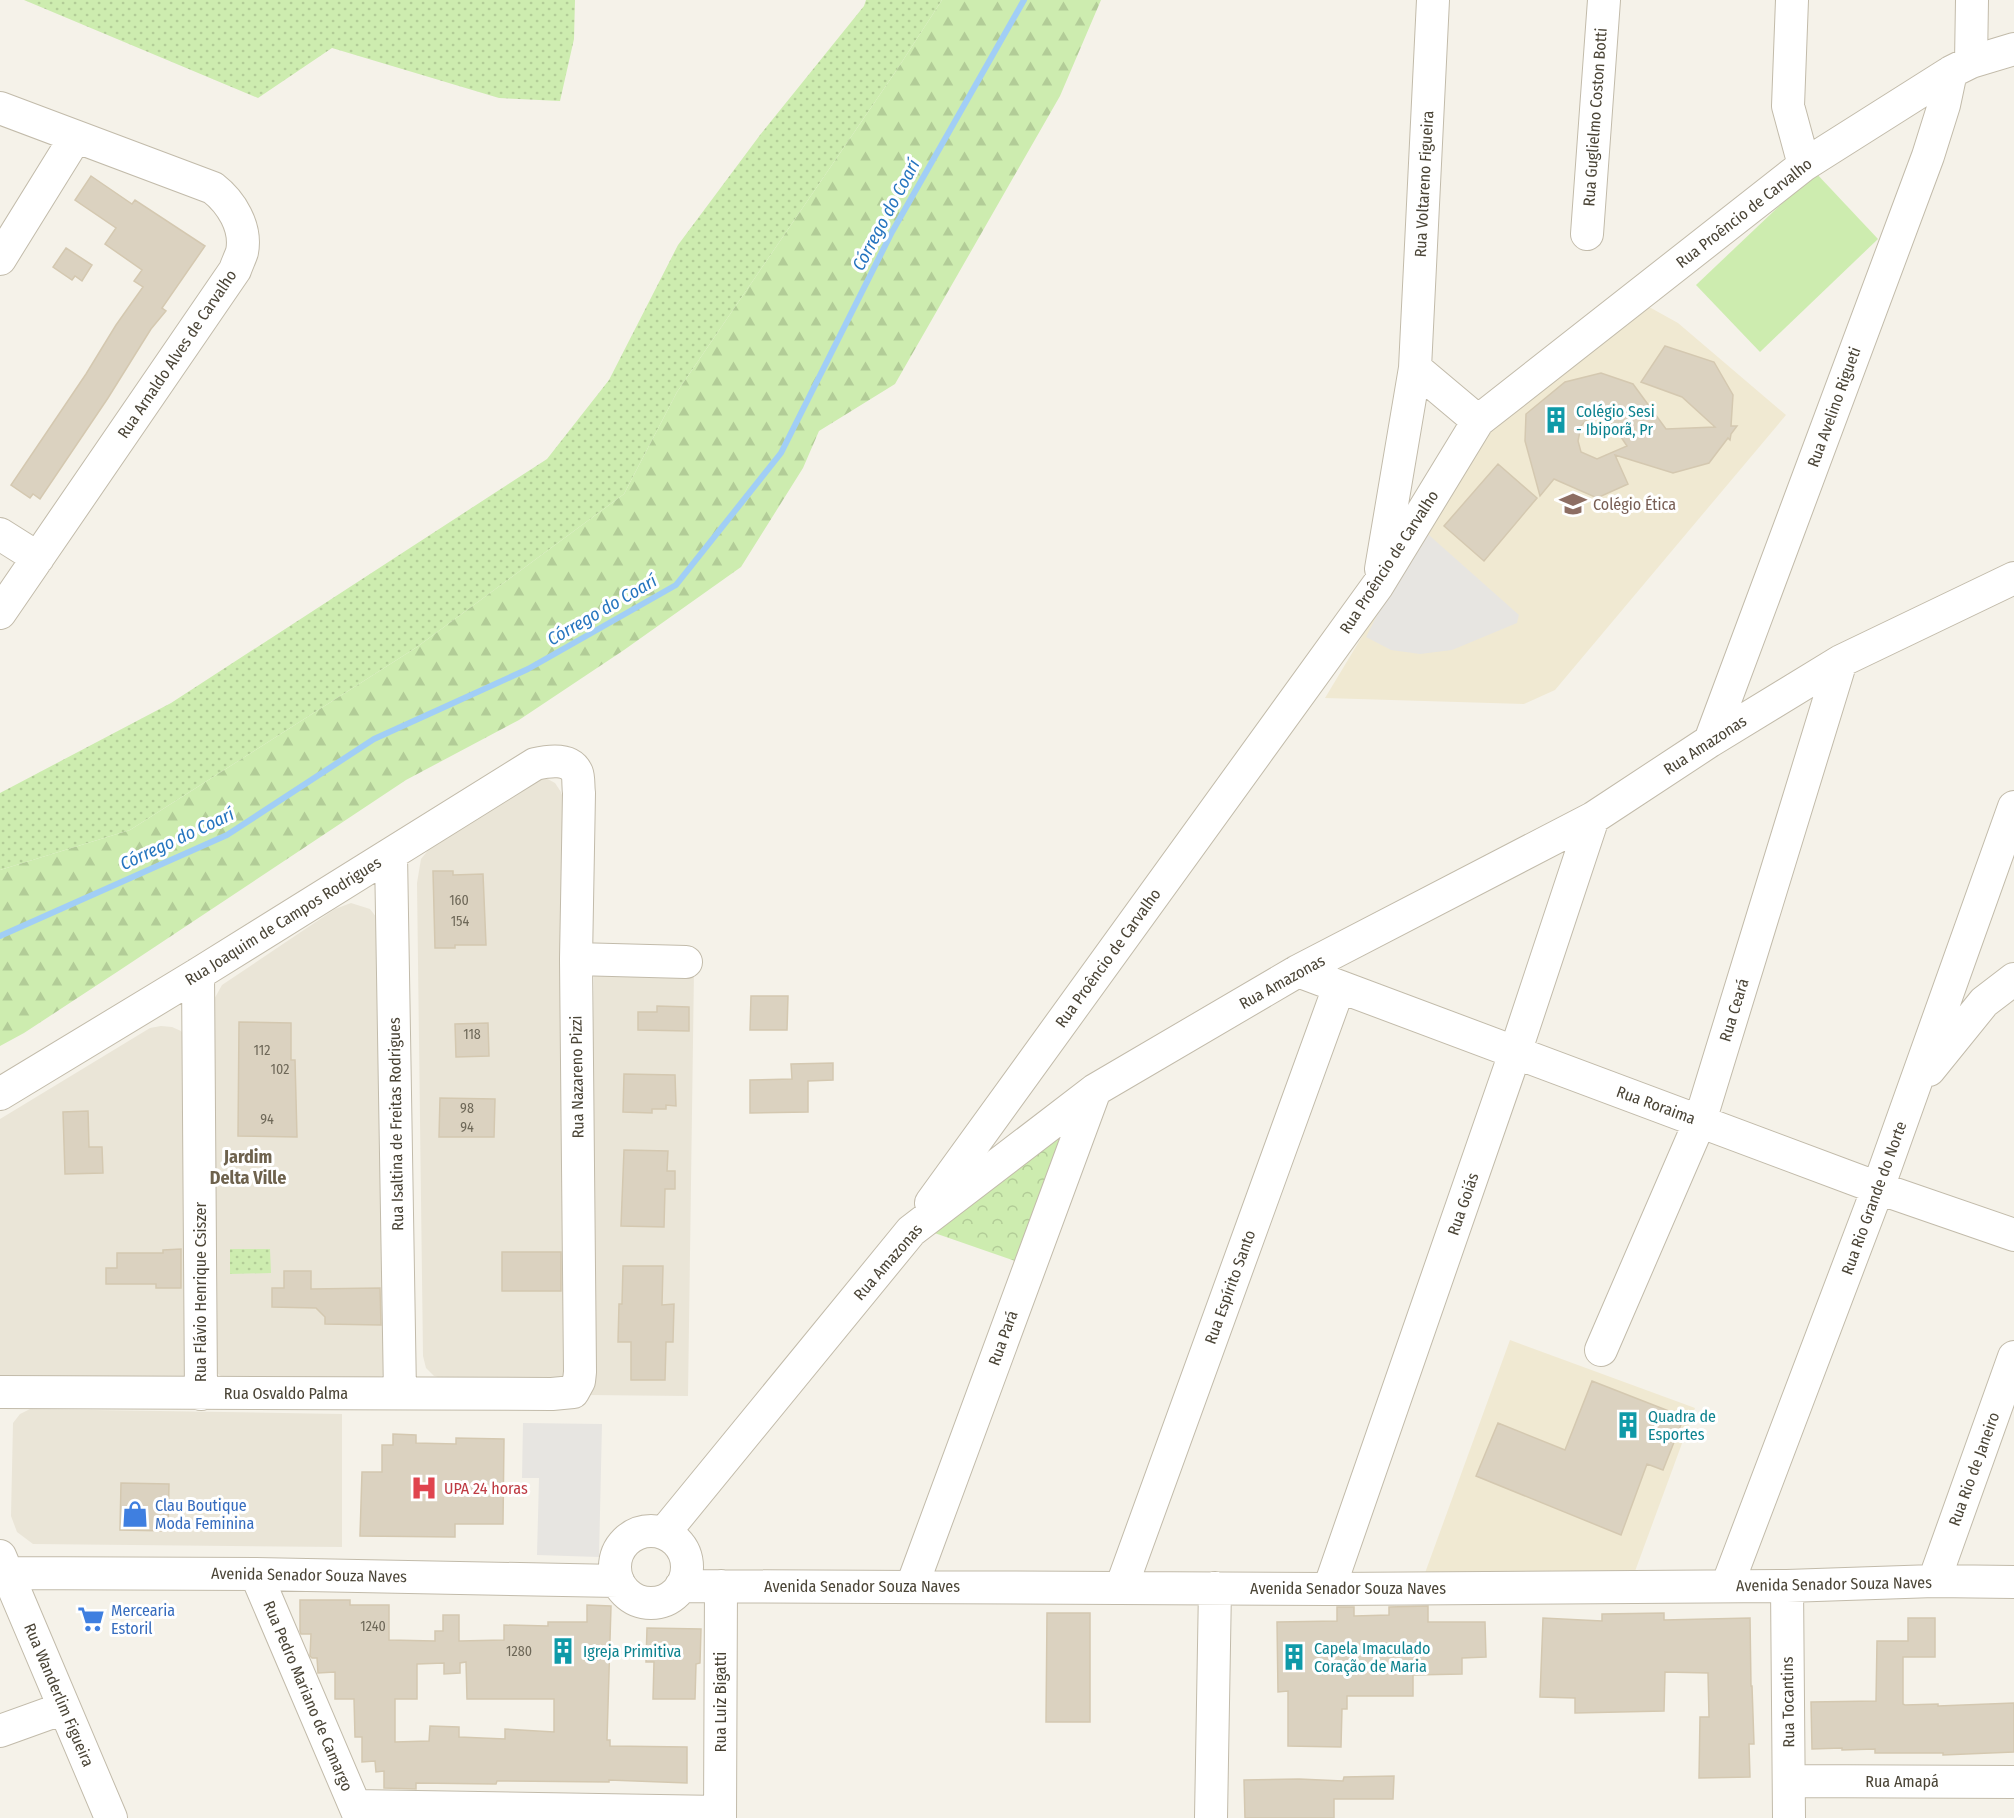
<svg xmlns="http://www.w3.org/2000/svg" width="2014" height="1818" viewBox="0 0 2014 1818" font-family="'Fira Sans Condensed',sans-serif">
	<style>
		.residential { fill: #eae5d7 }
		.education { fill: #f0e9d2 }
		.grass { fill: url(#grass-dots) }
		.forest { fill: url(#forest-firs) }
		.park { fill: url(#park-crowns) }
		.pitch { fill: #cdecaf }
		.parking { fill: #e7e5e1 }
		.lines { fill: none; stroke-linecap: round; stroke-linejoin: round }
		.stream { stroke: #a1cef6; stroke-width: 6 }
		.building { fill: #dbd2c0; stroke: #d4c8b0; stroke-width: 1.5; fill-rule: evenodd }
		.minor-casing { stroke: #c2bbaa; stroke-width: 34 }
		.minor { stroke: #fff; stroke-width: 32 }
		.labels { text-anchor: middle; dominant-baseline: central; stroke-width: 6; stroke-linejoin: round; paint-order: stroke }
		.number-label { font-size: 14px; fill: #6e6858 }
		.street-label { font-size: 16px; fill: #4a4436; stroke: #fff }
		.culture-label { font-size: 16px; fill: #0d838f; stroke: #fff; text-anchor: start }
		.education-label { font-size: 16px; fill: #785e54; stroke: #fff; text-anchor: start }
		.health-label { font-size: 16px; fill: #be3a42; stroke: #fff; text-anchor: start }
		.shop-label { font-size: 16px; fill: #366cbe; stroke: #fff; text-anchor: start }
		.water-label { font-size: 18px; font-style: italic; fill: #2675bf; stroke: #fff }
		.neighbourhood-label { font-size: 18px; font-weight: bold; fill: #6e624d; stroke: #fff }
	</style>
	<defs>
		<pattern id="grass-dots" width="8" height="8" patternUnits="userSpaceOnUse" patternTransform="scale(1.5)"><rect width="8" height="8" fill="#cdecaf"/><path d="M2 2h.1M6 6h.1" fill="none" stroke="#b2cc97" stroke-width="1.8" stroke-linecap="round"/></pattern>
		<pattern id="forest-firs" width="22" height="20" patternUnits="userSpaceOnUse" patternTransform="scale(1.5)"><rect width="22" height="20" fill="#cdecaf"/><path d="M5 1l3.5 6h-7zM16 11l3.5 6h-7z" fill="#b2cc97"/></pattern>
		<pattern id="park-crowns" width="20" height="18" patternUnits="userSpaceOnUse" patternTransform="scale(1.5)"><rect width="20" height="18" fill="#cdecaf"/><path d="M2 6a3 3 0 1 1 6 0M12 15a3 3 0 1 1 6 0" fill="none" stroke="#b2cc97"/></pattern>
	</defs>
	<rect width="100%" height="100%" fill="#f5f2e9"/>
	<path class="residential" d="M 542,776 L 555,783 L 561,792 L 565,804 L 569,1378 L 556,1383 L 446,1379 L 434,1376 L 426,1368 L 423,1356 L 417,883 L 421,859 L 434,843 Z
		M 351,903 L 370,909 L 380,922 L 386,1374 L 375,1379 L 228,1381 L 218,1374 L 212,1362 L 212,1003 L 222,985 L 335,909 Z
		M 594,969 L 694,970 L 688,1396 L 588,1395 Z
		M 161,1026 L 172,1027 L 181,1031 L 189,1040 L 188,1374 L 180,1380 L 11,1380 L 0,1375 L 0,1119 L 150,1028 Z
		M 30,1409 L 342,1414 L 342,1547 L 33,1544 L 17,1532 L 11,1516 L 13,1423 L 20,1414 Z"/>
	<path class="education" d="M 1639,307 L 1651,308 L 1678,323 L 1786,415 L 1555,690 L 1524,704 L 1325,698 L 1393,585 L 1464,449 Z
		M 1510,1340 L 1695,1408 L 1634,1574 L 1425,1573 Z"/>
	<path class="grass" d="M 24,0 L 575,0 L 574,39 L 560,101 L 499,98 L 332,48 L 258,98 Z
		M 866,0 L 942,0 L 896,71 L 677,392 L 624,494 L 417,647 L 130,830 L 0,870 L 0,793 L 171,703 L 547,459 L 609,380 L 678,245 L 760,135 L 864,6 Z
		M 230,1249 L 270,1249 L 271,1273 L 230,1274 Z"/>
	<path class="forest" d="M 942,0 L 1101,0 L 1060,96 L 895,384 L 819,431 L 803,468 L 741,567 L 624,650 L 519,720 L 406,780 L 117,972 L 24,1033 L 0,1046 L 0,870 L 130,830 L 417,647 L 624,494 L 677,392 L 896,71 Z"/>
	<path class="park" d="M 1076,1118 L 1024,1264 L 923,1229 Z"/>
	<path class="pitch" d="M 1815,172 L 1878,239 L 1760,352 L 1696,285 Z"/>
	<path class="parking" d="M 1421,528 L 1519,615 L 1517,623 L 1452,650 L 1420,654 L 1391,650 L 1366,637 Z
		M 523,1423 L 602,1424 L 599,1557 L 537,1555 L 539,1478 L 522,1478 Z"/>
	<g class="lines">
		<path class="stream" d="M 0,936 L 227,835 L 374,739 L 528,669 L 676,585 L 781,453 L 892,232 L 1024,0"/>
	</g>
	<path class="building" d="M 91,176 L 132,204 L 135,200 L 205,246 L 162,308 L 166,311 L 151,329 L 108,398 L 40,499 L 33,494 L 30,498 L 11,485 L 86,374 L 116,325 L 143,287 L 134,281 L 142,270 L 105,244 L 116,228 L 75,200 Z
		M 66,248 L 92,265 L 82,281 L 75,276 L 72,280 L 53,267 Z
		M 1665,346 L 1714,362 L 1733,395 L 1731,426 L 1737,426 L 1731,434 L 1730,440 L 1728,438 L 1709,463 L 1673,473 L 1615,455 L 1628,484 L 1597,498 L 1554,479 L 1540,496 L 1525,441 L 1526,414 L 1565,382 L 1601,373 L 1633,384 L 1666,429 L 1715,427 L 1682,397 L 1641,382 ZM 1600,417 L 1611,422 L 1627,446 L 1597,459 L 1581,452 L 1578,441 L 1581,426 L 1588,418 Z
		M 1498,464 L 1537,498 L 1484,561 L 1444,526 Z
		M 433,871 L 453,871 L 453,875 L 483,874 L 486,945 L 455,945 L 455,948 L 435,948 Z
		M 751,996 L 788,996 L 787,1030 L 750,1030 Z
		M 657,1006 L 689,1007 L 689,1031 L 638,1030 L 638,1012 L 657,1012 Z
		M 239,1022 L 291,1023 L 291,1060 L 295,1060 L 297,1137 L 238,1136 Z
		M 488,1023 L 489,1056 L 456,1057 L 455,1024 Z
		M 833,1063 L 833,1080 L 808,1081 L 808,1112 L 750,1113 L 750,1080 L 792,1079 L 791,1064 Z
		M 624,1074 L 675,1075 L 676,1106 L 666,1105 L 666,1109 L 652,1109 L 652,1113 L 623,1112 Z
		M 440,1098 L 495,1099 L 494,1137 L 439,1137 Z
		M 88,1111 L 89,1147 L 102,1147 L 103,1173 L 65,1174 L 63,1112 Z
		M 624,1150 L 668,1151 L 667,1171 L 675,1171 L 675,1189 L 665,1189 L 664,1227 L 621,1226 Z
		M 181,1249 L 181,1288 L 156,1288 L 156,1284 L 106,1284 L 106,1268 L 117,1268 L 117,1253 L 163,1253 L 163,1250 Z
		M 502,1252 L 561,1252 L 561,1291 L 502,1291 Z
		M 623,1266 L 663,1266 L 662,1305 L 674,1304 L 673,1342 L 666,1342 L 665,1380 L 631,1380 L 631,1342 L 618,1342 L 619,1304 L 622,1304 Z
		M 284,1271 L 311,1271 L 311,1289 L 380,1288 L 381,1325 L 325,1324 L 325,1317 L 316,1308 L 272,1307 L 272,1288 L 284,1288 Z
		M 1592,1381 L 1684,1417 L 1663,1470 L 1647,1464 L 1621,1535 L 1476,1476 L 1498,1423 L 1565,1450 Z
		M 393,1434 L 416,1435 L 416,1443 L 456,1444 L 456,1438 L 504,1439 L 503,1524 L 455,1524 L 455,1537 L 360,1536 L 362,1472 L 382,1472 L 382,1445 L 393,1445 Z
		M 121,1483 L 169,1484 L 168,1531 L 120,1530 Z
		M 300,1600 L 350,1600 L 350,1605 L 389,1605 L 389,1640 L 435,1641 L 435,1631 L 443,1631 L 443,1615 L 459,1615 L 459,1641 L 504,1640 L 504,1625 L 548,1626 L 548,1622 L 587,1622 L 587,1605 L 611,1606 L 607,1740 L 610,1740 L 610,1746 L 687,1747 L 687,1783 L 609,1780 L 609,1782 L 497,1781 L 496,1784 L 416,1783 L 416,1789 L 384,1788 L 384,1771 L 376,1772 L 375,1761 L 362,1762 L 362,1737 L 355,1737 L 354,1699 L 335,1699 L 335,1672 L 318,1673 L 317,1658 L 312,1658 L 310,1656 L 311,1634 L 301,1634 L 300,1631 ZM 466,1662 L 467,1699 L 554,1699 L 554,1732 L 505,1729 L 505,1739 L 459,1737 L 459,1727 L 430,1726 L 429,1741 L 395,1742 L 395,1699 L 417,1699 L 417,1664 L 444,1663 L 444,1674 L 460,1673 L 460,1663 Z
		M 1428,1606 L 1428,1622 L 1485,1622 L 1486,1657 L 1462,1658 L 1462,1674 L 1413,1675 L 1413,1696 L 1347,1696 L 1347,1709 L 1342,1709 L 1341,1747 L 1288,1746 L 1288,1691 L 1278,1692 L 1277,1622 L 1337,1621 L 1337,1607 L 1354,1607 L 1354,1616 L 1389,1615 L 1389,1607 Z
		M 1047,1613 L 1090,1613 L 1090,1722 L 1046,1722 Z
		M 1664,1613 L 1664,1620 L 1750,1618 L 1751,1686 L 1752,1686 L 1754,1744 L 1749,1744 L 1750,1777 L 1699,1778 L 1700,1717 L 1709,1717 L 1708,1673 L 1665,1672 L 1664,1711 L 1575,1713 L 1575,1698 L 1540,1697 L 1543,1618 L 1602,1621 L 1602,1614 Z
		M 1908,1618 L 1935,1618 L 1935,1657 L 1903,1657 L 1903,1704 L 1905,1705 L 1938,1704 L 1938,1706 L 2014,1703 L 2014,1752 L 1943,1755 L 1943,1753 L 1875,1753 L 1875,1749 L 1842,1750 L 1842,1748 L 1812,1749 L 1811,1702 L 1876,1701 L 1877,1641 L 1908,1641 Z
		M 647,1628 L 701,1629 L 700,1663 L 696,1664 L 695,1699 L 653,1699 L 654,1662 L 646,1662 Z
		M 1394,1776 L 1393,1799 L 1334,1799 L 1334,1818 L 1245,1818 L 1244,1780 L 1299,1779 L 1343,1781 L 1344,1777 Z"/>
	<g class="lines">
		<defs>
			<path id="minor" d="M 1792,0 L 1788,106 L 1804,165
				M 1971,62 L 1972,0
				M 0,108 L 213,188 C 231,202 247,227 242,252 C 240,258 237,264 235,270 L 0,613
				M 1587,234 L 1604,0
				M 0,259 L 75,138
				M 1415,368 L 1478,421
				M 0,534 L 38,558
				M 1381,569 L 1415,368 L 1433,0
				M 1710,741 L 1928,156 L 1944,105 L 1951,72
				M 391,854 L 400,1393
				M 576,959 L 686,962
				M 1298,971 L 1878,1188 L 2014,1235
				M 198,974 L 201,1394
				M 1929,1070 L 1984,1002 L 2014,979
				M 0,1094 L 198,974 L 535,764 C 548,761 570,757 577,773 C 579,778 578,787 579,793 L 576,959 L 580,1372 L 579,1381 L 573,1392 L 552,1394 L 0,1392
				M 931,1203 L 1378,585 L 1478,421 L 1804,165 L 1951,72 L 1971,62 L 2014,49
				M 1601,1350 L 1700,1121 L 1841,661
				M615 1567a36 36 0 1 1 72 0a36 36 0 1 1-72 0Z
				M 664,1533 L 911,1231 L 1095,1090 L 1298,971 L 1593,818 L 1710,741 L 1841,661 L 2014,578
				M 0,1556 L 111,1818
				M 0,1573 L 256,1574 L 618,1581
				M 256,1574 L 360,1818
				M 1934,1581 L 2014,1357
				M 681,1586 L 1329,1589 L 1787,1586 L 1934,1581 L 2014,1582
				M 912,1586 L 1095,1090
				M 1727,1586 L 1878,1188 L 2014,807
				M 1787,1586 L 1789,1818
				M 1121,1588 L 1339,987
				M 1329,1589 L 1515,1053 L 1593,818
				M 0,1731 L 64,1708
				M 1789,1781 L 2014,1782
				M 355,1806 L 720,1812
				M 720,1818 L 721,1586
				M 1211,1818 L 1215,1588"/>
		</defs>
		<use href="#minor" class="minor-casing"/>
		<use href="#minor" class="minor"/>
	</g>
	<defs>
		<symbol id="building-bare" viewBox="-9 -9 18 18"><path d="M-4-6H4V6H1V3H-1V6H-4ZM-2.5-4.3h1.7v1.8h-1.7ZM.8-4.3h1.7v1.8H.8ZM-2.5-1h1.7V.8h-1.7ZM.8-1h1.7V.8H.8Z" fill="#0f9aa8" stroke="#fff" stroke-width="2.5" paint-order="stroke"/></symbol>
		<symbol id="school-bare" viewBox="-9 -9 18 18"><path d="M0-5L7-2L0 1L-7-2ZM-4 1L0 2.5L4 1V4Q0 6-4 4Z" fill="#8d6e63" stroke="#fff" stroke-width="2.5" paint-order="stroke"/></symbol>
		<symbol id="hospital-bare" viewBox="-9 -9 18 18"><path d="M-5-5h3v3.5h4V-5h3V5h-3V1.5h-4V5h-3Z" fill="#e0444e" stroke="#fff" stroke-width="2.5" paint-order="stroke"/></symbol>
		<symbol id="shop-bare" viewBox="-9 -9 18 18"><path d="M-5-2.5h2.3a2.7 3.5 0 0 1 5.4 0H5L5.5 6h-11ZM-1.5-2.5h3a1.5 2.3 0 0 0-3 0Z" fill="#3f7fe0" stroke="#fff" stroke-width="2.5" paint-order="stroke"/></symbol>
		<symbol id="supermarket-bare" viewBox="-9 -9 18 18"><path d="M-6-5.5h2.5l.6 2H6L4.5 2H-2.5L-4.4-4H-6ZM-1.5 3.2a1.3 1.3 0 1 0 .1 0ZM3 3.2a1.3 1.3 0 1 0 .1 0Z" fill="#3f7fe0" stroke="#fff" stroke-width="2.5" paint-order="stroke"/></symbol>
	</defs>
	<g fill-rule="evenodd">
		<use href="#building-bare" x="1537" y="401" width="38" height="38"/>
		<use href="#school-bare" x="1554" y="485" width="38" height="38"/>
		<use href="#building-bare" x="1609" y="1406" width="38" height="38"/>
		<use href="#hospital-bare" x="405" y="1469" width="38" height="38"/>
		<use href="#shop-bare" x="116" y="1495" width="38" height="38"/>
		<use href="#supermarket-bare" x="72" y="1600" width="38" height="38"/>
		<use href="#building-bare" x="544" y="1632" width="38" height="38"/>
		<use href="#building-bare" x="1275" y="1638" width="38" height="38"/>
	</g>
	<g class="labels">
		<g class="number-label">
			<text x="459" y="900">160</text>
			<text x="460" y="921">154</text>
			<text x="472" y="1034">118</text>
			<text x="262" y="1050">112</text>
			<text x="280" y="1069">102</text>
			<text x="467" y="1108">98</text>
			<text x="267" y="1119">94</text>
			<text x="467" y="1127">94</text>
			<text x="373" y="1626">1240</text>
			<text x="519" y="1651">1280</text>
		</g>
		<g class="street-label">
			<text transform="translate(1595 117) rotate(-86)">Rua Guglielmo Coston Botti</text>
			<text transform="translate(1424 184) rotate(-87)">Rua Voltareno Figueira</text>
			<text transform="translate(1744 213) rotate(-38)">Rua Proêncio de Carvalho</text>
			<text transform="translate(177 354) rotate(-56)">Rua Arnaldo Alves de Carvalho</text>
			<text transform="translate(1834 407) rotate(-70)">Rua Avelino Rigueti</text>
			<text transform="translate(1389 562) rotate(-57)">Rua Proêncio de Carvalho</text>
			<text transform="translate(1705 745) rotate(-33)">Rua Amazonas</text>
			<text transform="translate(283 921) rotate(-32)">Rua Joaquim de Campos Rodrigues</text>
			<text transform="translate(1108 958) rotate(-54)">Rua Proêncio de Carvalho</text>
			<text transform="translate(1282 982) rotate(-29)">Rua Amazonas</text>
			<text transform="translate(1734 1010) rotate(-73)">Rua Ceará</text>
			<text transform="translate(577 1077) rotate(-91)">Rua Nazareno Pizzi</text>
			<text transform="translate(1656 1105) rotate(20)">Rua Roraima</text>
			<text transform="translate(396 1124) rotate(-91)">Rua Isaltina de Freitas Rodrigues</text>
			<text transform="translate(1874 1198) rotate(-70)">Rua Rio Grande do Norte</text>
			<text transform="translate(1463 1204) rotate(-71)">Rua Goiás</text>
			<text transform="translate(888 1262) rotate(-49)">Rua Amazonas</text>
			<text transform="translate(1230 1287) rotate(-70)">Rua Espírito Santo</text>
			<text transform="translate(200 1292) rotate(-90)">Rua Flávio Henrique Csiszer</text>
			<text transform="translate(1003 1338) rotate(-70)">Rua Pará</text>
			<text x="286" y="1393">Rua Osvaldo Palma</text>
			<text transform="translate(1974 1469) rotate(-70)">Rua Rio de Janeiro</text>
			<text transform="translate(309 1575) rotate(1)">Avenida Senador Souza Naves</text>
			<text transform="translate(1834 1584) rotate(-1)">Avenida Senador Souza Naves</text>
			<text x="862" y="1586">Avenida Senador Souza Naves</text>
			<text x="1348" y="1588">Avenida Senador Souza Naves</text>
			<text transform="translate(59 1695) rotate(67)">Rua Wanderlim Figueira</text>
			<text transform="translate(308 1696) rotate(67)">Rua Pedro Mariano de Camargo</text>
			<text transform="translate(720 1702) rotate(-90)">Rua Luiz Bigatti</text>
			<text transform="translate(1788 1702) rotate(-91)">Rua Tocantins</text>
			<text x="1902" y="1781">Rua Amapá</text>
		</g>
		<g class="culture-label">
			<text x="1576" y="411">Colégio Sesi<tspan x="1576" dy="18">- Ibiporã, Pr</tspan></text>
			<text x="1648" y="1416">Quadra de<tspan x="1648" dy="18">Esportes</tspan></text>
			<text x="1314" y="1648">Capela Imaculado<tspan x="1314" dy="18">Coração de Maria</tspan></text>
			<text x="583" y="1651">Igreja Primitiva</text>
		</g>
		<g class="education-label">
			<text x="1593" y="504">Colégio Ética</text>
		</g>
		<g class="health-label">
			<text x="444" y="1488">UPA 24 horas</text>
		</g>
		<g class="shop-label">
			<text x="155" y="1505">Clau Boutique<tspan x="155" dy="18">Moda Feminina</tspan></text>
			<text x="111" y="1610">Mercearia<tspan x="111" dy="18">Estoril</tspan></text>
		</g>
		<g class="water-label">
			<text transform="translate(886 215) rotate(-62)">Córrego do Coarí</text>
			<text transform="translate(602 610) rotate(-30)">Córrego do Coarí</text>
			<text transform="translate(177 839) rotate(-25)">Córrego do Coarí</text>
		</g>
		<g class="neighbourhood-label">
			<text x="248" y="1157">Jardim<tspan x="248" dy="21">Delta Ville</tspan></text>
		</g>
	</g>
</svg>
